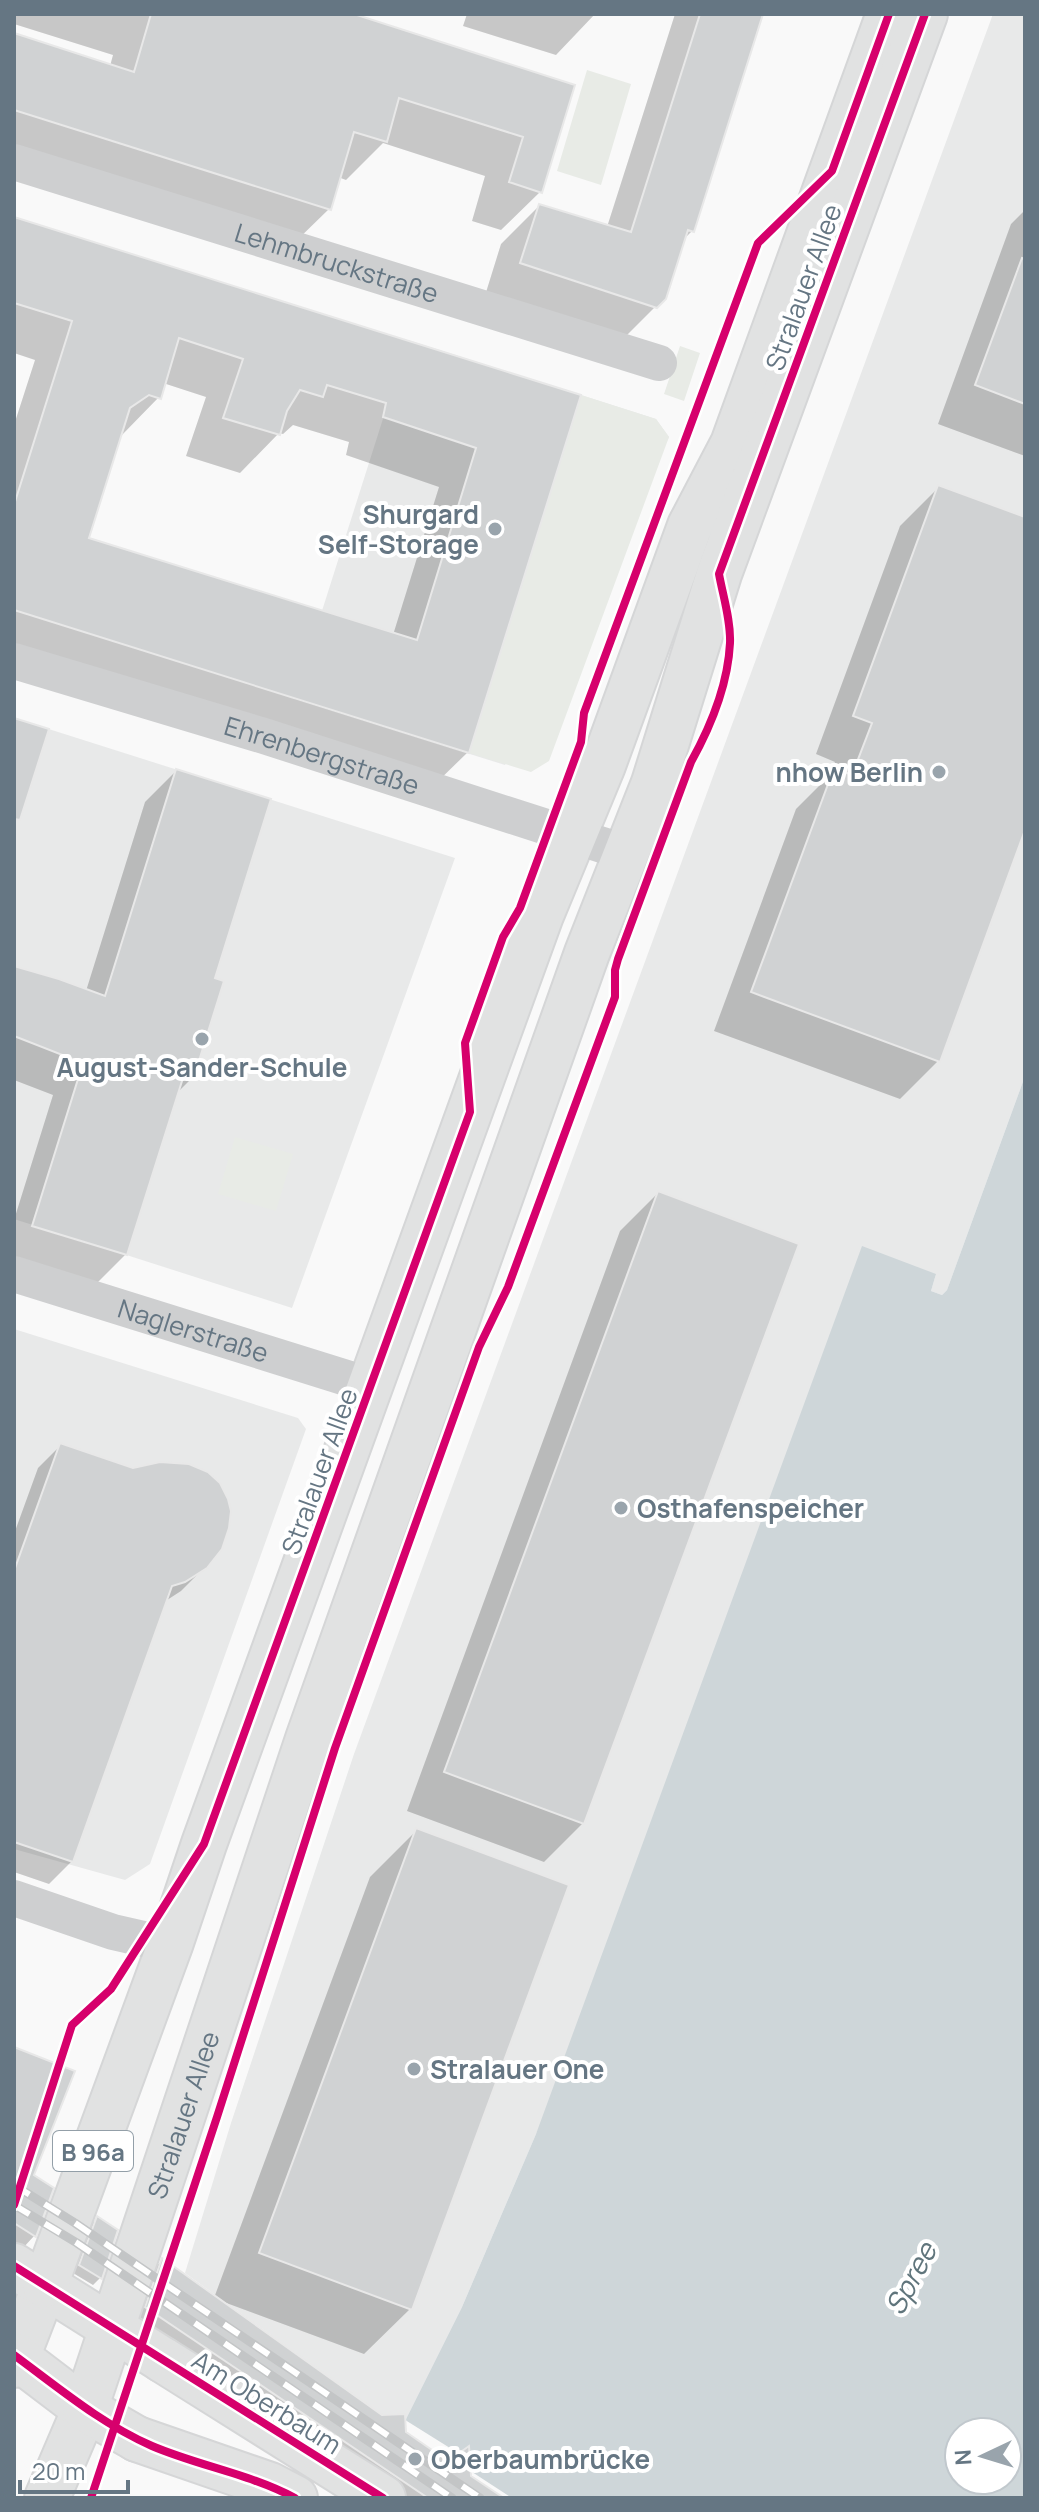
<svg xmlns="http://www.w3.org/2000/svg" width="1039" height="2512" viewBox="0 0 1039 2512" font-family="Manrope,sans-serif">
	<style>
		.built { fill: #e8e9e9 }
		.green { fill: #e8ebe6 }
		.water { fill: #ced6d9; fill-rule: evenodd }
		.pier { fill: #f9f9f9 }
		.shadow { fill: #0003; fill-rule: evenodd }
		.building { fill: #d0d2d3; stroke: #e8e8e8; stroke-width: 2; fill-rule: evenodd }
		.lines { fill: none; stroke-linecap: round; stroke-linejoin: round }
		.secondary-casing { stroke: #d5d6d7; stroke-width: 48 }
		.primary-casing { stroke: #d5d6d7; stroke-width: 48 }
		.minor { stroke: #cecfd0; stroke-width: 36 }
		.secondary { stroke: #e1e2e2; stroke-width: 44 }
		.primary { stroke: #e1e2e2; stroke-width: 44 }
		.rail-casing { stroke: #c3c5c6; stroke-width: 9 }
		.rail { stroke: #fff; stroke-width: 6; stroke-dasharray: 18; stroke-linecap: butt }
		.cycleway-casing { stroke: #fff; stroke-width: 13 }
		.cycleway { stroke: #d6006c; stroke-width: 8 }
		.poi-dot { fill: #99a4ac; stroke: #fff; stroke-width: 3 }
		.labels { text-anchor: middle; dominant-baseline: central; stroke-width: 8; stroke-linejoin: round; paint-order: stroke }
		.shield { fill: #fff; stroke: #939fa8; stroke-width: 2 }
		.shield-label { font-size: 24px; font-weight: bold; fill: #657683 }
		.street-label { font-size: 26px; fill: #657683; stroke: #fff }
		.poi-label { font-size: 26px; font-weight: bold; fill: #657683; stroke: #fff; text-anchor: start }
		.water-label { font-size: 28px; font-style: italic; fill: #60757c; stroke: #fff }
	</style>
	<rect width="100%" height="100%" fill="#f9f9f9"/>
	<path class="built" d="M 993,14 L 1025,14 L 1025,1076 L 947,1290 L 942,1295 L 931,1291 L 936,1274 L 536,2134 L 462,2307 L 401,2429 L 185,2273 L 231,2123 L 354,1754 Z
		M 408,340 L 656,419 L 669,437 L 505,765 L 294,699 Z
		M 14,718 L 455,858 L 292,1308 L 14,1219 Z
		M 14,1329 L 298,1418 L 306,1429 L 150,1864 L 125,1880 L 14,1849 Z"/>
	<path class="green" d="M 587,70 L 631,84 L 601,185 L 557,171 Z
		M 680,346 L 700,353 L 684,401 L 664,394 Z
		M 581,395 L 656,419 L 669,437 L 549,761 L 531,772 L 469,753 Z
		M 235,1137 L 293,1154 L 276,1211 L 218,1194 Z"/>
	<path class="water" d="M 1025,1076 L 1025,2498 L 447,2498 L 473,2463 L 461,2455 L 401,2429 L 462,2307 L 536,2134 L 862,1246 L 936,1274 L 931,1291 L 942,1295 L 947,1290 ZM 959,2432 L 1007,2432 L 1007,2480 L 959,2480 Z"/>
	<path class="pier" d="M 402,2418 L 474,2463 L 469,2470 L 512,2498 L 355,2498 Z"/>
	<path class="shadow" d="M 14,14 L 349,14 L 573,86 L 540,192 L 501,230 L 472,221 L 485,176 L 383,143 L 346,180 L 338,177 L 329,209 L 290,247 L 14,161 L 14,35 L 110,66 L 113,55 L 14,24 Z
		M 467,14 L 595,14 L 556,55 L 463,26 Z
		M 675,14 L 761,14 L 692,231 L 682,241 L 664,298 L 616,346 L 483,302 L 501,244 L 539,206 L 607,227 Z
		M 1025,210 L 1025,456 L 938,424 L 1011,224 Z
		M 14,219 L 579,397 L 468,752 L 429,790 L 14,660 L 14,425 L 35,360 L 14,353 ZM 163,383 L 206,397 L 186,456 L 240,473 L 279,433 L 283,434 L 293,425 L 349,442 L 346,455 L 439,487 L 393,635 L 87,539 L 121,436 L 159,397 Z
		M 938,488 L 1025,519 L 1025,824 L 938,1061 L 900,1099 L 714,1031 L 796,809 L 830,775 L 835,762 L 816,754 L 900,526 Z
		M 176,771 L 212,979 L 191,1079 L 175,1095 L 126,1254 L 94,1286 L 14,1261 L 14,1220 L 53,1095 L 14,1080 L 14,967 L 86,991 L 145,802 Z
		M 658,1193 L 583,1823 L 544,1862 L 407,1811 L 620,1231 Z
		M 61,1445 L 205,1567 L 181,1591 L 164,1602 L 72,1861 L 49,1884 L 14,1872 L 14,1534 L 38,1468 Z
		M 416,1831 L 410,2309 L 364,2354 L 221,2301 L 404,2433 L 500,2498 L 408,2498 L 138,2316 L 154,2268 L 162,2261 L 214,2298 L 370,1877 Z
		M 14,2049 L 32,2176 L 52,2189 L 34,2236 L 23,2248 L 14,2243 Z
		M 97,2218 L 116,2231 L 100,2278 L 93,2285 L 73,2273 L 90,2226 Z"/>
	<path class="building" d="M 151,14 L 354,14 L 575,85 L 542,193 L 509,182 L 523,137 L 399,98 L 387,142 L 354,132 L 331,210 L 14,110 L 14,33 L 134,72 Z
		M 700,14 L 763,14 L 694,232 L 688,230 L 666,299 L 657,308 L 520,263 L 539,204 L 631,232 Z
		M 14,217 L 581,395 L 469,753 L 14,610 L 14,505 L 72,321 L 14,303 ZM 179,338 L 243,359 L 223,418 L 280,435 L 287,411 L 300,390 L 323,397 L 327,385 L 386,403 L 383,417 L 476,448 L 417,640 L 89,538 L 130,408 L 149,395 L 161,399 Z
		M 1022,258 L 1025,259 L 1025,404 L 975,385 Z
		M 938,485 L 1025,517 L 1025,830 L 940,1062 L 751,992 L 834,768 L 852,775 L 872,723 L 853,716 Z
		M 14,718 L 49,729 L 20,820 L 14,819 Z
		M 176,769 L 271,799 L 215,978 L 224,981 L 193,1080 L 183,1078 L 127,1255 L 32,1226 L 83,1063 L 14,1036 L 14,966 L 59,979 L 105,996 Z
		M 658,1191 L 799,1244 L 584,1824 L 444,1772 Z
		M 60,1443 L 133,1468 L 160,1462 L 189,1464 L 208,1472 L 220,1483 L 228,1499 L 231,1511 L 229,1528 L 222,1549 L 207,1568 L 185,1582 L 172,1586 L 73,1862 L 14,1842 L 14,1571 Z
		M 416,1828 L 569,1885 L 412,2310 L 259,2253 Z
		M 14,2047 L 75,2071 L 34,2175 L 54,2188 L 36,2237 L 14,2223 Z
		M 97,2216 L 118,2230 L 102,2279 L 79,2265 Z
		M 162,2258 L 382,2415 L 405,2414 L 406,2432 L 448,2461 L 469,2446 L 471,2476 L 504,2498 L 428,2498 L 145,2307 Z"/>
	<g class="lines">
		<defs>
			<path id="secondary" d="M 163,2360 L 383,2498
				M 14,2365 L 45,2285
				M 137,2439 L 270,2485 L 295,2498
				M 47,2498 L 85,2409"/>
			<g id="primary">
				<path d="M 14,2266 L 163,2360"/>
				<path d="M 45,2285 L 170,1945 L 204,1844 L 541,915 L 603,765 L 690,526 L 733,444 L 889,14"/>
				<path d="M 14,2355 L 85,2409 L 137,2439"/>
				<path id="s4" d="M 85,2409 L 308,1739 L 587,953 L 654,783 L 719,574 L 925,14"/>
			</g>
		</defs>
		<use href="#secondary" class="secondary-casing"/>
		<use href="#primary" class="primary-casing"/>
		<g class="minor">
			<path id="s1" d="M 14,162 L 659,363"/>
			<path id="s2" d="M 14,661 L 264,736 L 627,853"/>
			<path id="s3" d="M 14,1274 L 372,1386"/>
			<path d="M 14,1898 L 113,1932 L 170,1945"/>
		</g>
		<use href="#secondary" class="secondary"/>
		<use href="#primary" class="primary"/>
		<defs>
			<path id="rail" d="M 14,2185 L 75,2223 L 480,2498
				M 14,2205 L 77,2243 L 452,2498"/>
		</defs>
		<use href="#rail" class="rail-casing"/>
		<use href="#rail" class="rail"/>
		<defs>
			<path id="cycleway" d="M 14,2205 L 72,2025 L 111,1989 L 204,1844 L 470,1112 L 465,1043 L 503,937 L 520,908 L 581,742 L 584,713 L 758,243 L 832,171 L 889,14
				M 14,2266 L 383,2498
				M 14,2355 C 59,2388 100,2423 152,2446 C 199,2466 250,2474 295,2498
				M 91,2498 L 217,2117 L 335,1748 L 479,1347 L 508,1287 L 615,997 L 615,970 L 618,959 L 691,762 C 711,726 728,684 730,643 C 731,621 723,596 719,574 L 925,14"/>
		</defs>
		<use href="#cycleway" class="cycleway-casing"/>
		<use href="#cycleway" class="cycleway"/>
	</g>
	<g class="poi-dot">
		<circle cx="495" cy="529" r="8"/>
		<circle cx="939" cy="772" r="8"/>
		<circle cx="202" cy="1039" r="8"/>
		<circle cx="621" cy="1508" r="8"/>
		<circle cx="414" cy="2069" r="8"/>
		<circle cx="415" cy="2459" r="8"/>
	</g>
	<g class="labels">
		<rect class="shield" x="53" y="2131" width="80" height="40" rx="6"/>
		<g class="shield-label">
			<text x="93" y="2151">B 96a</text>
		</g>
		<g class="street-label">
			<text stroke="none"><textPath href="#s1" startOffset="338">Lehmbruckstraße</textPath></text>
			<text transform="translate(803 287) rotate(-70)">Stralauer Allee</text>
			<text stroke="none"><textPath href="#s2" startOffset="322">Ehrenbergstraße</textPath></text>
			<text stroke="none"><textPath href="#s3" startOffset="188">Naglerstraße</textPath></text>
			<text transform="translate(319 1471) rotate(-70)">Stralauer Allee</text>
			<text stroke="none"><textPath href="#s4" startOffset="310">Stralauer Allee</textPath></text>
			<text transform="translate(267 2402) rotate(32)">Am Oberbaum</text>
		</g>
		<g class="poi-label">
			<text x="479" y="514" text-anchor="end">Shurgard<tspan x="479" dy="30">Self-Storage</tspan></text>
			<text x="923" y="772" text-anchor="end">nhow Berlin</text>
			<text x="202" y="1067" text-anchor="middle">August-Sander-Schule</text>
			<text x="637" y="1508">Osthafenspeicher</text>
			<text x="430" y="2069">Stralauer One</text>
			<text x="431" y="2459">Oberbaumbrücke</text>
		</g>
		<g class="water-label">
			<text transform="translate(910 2278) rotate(-62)">Spree</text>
		</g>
	</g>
	<rect width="1039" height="2512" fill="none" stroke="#657683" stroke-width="32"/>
	<g transform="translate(983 2456) rotate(266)"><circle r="38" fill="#ffffff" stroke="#c1c8cd" stroke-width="2"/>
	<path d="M0-6L14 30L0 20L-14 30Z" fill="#99a4ac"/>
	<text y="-12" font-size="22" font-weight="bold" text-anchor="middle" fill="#657683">N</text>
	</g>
	<path d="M20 2480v12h108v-12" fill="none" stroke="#657683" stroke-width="4"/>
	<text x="32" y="2480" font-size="24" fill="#657683" stroke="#ffffff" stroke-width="6" paint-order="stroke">20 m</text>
</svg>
